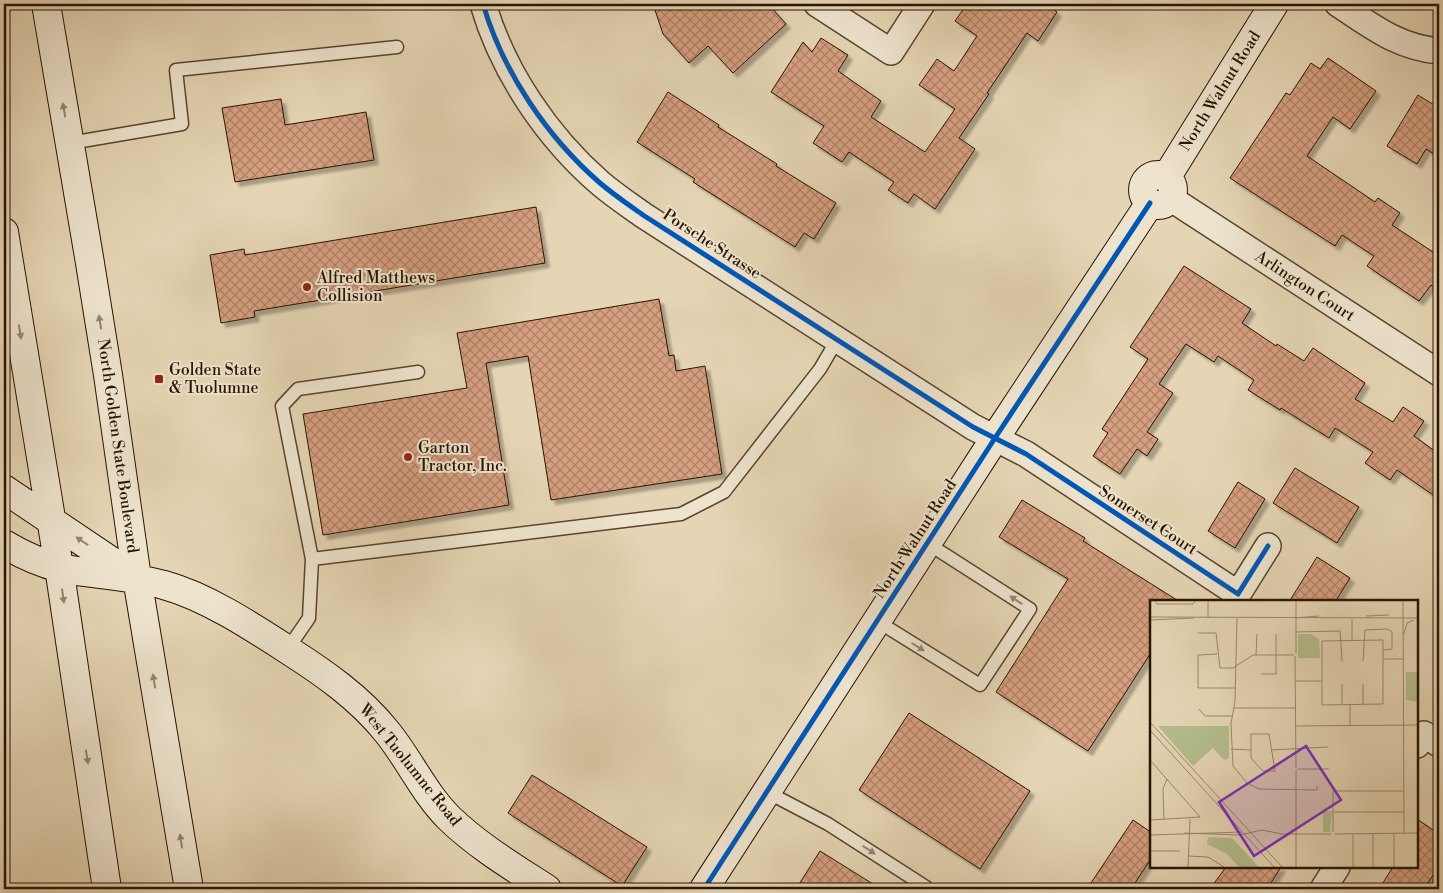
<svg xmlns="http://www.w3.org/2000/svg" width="1443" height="893" viewBox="0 0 1443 893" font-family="'Libre Bodoni',serif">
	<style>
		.building { fill: url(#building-cross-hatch); stroke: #291400; filter: url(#shadow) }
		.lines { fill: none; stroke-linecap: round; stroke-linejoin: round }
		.lane-casing { stroke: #58442d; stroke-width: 15 }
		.street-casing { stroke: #58442d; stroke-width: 28 }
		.secondary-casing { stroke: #291400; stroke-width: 30 }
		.lane { stroke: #eee4ce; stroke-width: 12 }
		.street { stroke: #eee4ce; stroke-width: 25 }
		.secondary { stroke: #eee4ce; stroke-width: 28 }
		.cycleway-casing { stroke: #eee4ce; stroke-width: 8 }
		.cycleway { stroke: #0057b8; stroke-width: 5 }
		.oneway { fill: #958671 }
		.poi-dot { fill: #8f2418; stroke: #eee4ce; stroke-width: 2 }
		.labels { text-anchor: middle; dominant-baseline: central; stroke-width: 4; stroke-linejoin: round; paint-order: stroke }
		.street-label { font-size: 16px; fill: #291400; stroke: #eee4ce }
		.poi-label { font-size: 16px; fill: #291400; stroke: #eee4ce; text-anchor: start }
		.inset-road { fill: none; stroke: #9a886c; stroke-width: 1 }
		.view { fill: #7b2cbf; fill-opacity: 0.15; stroke: #7b2cbf; stroke-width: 2.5 }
		.inset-edge { fill: none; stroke: #291400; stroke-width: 2.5 }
	</style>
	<defs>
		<pattern id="building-cross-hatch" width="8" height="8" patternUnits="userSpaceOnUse" patternTransform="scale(1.25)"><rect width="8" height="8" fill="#d69f80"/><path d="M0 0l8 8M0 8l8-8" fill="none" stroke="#ae8066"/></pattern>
		<filter id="shadow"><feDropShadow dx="4.5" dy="4.5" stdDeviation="1" flood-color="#0004"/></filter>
	</defs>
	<rect width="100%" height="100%" fill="#e5d5b4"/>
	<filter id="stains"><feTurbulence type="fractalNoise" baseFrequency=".004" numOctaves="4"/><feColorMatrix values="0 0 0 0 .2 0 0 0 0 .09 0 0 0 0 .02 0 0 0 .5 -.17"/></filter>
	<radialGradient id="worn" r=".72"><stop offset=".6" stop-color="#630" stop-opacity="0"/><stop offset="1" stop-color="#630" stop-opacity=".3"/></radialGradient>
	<path class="building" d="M 653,4 L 768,4 L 786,24 L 733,73 L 708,46 L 689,63 L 663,34 Z
		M 967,4 L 1046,4 L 1057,12 L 1038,41 L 1027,33 L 987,93 L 989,94 L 959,138 L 975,149 L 935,209 L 914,194 L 908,203 L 888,190 L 894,182 L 849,152 L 842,162 L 813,143 L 824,126 L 771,92 L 803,42 L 812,52 L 821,38 L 848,55 L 838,71 L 881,101 L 871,117 L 925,152 L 955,109 L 919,85 L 937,59 L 954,71 L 977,36 L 955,21 Z
		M 1328,58 L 1376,91 L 1350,129 L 1333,117 L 1307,156 L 1375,202 L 1378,198 L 1400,213 L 1392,225 L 1439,256 L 1439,291 L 1431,285 L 1419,301 L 1367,266 L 1374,256 L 1342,235 L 1335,246 L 1230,178 L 1286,93 L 1290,95 L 1311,63 L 1320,69 Z
		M 668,92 L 719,125 L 718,127 L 777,164 L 776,166 L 836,203 L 814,239 L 804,233 L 795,247 L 693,182 L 695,179 L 637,142 Z
		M 1418,95 L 1439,108 L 1439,157 L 1426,149 L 1417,164 L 1387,146 Z
		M 281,99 L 285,125 L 366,112 L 374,160 L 235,182 L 222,108 Z
		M 536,207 L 545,263 L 254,311 L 255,317 L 221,323 L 210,255 L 244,249 L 245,255 Z
		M 1184,266 L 1251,309 L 1242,323 L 1276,346 L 1277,344 L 1304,361 L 1313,348 L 1365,383 L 1355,399 L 1393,422 L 1403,407 L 1424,421 L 1414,436 L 1439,454 L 1439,499 L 1397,470 L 1390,480 L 1365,463 L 1373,452 L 1335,428 L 1329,438 L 1281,408 L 1280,410 L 1248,390 L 1254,380 L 1218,356 L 1214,362 L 1186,344 L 1159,384 L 1173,393 L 1147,432 L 1158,439 L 1147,456 L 1137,449 L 1120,474 L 1093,456 L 1108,433 L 1102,429 L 1148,359 L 1130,347 Z
		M 659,299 L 669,356 L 674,355 L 676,371 L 705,366 L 722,474 L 551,500 L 528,356 L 486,363 L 509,505 L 323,535 L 303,414 L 467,388 L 457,333 Z
		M 1295,468 L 1359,507 L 1337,543 L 1273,503 Z
		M 1238,482 L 1265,499 L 1235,548 L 1208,531 Z
		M 1022,500 L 1085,538 L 1083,541 L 1180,602 L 1152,602 L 1152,651 L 1088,751 L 996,692 L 1068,579 L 999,537 Z
		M 1317,557 L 1350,578 L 1335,602 L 1289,602 Z
		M 909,713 L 1030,791 L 980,869 L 859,790 Z
		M 532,775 L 647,847 L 622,886 L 508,813 Z
		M 1417,819 L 1439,834 L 1439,866 L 1424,889 L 1379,889 L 1393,867 L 1417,867 Z
		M 1133,820 L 1152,833 L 1152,857 L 1131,889 L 1087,889 Z
		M 820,851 L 881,889 L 796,889 Z
		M 1226,867 L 1281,867 L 1267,889 L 1210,889 Z"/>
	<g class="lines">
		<defs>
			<path id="lane" d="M 70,143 L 182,124 L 176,70 L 397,47
				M 312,559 L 681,514 L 724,492 L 820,369 L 837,340
				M 877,621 L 980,685 L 1030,609 L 927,543
				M 287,650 L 309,618 L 312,559 L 282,406 L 298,389 L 418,372
				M 767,792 L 828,824 L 926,887 L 925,889"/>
			<path id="street" d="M 483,4 C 503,72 547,137 600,183 C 614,195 629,205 643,215 L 973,427 L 1026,454 L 1238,594 L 1268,546
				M 817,4 L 891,52 L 922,4
				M 1338,4 C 1372,26 1397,47 1439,51
				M 1170,198 L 1439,373
				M 1417,745 L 1424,734 L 1439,744
				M 1323,889 L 1337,867"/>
			<path id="secondary" d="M 46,4 L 89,257 L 108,375 L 137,578 L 189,889
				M1143 190a15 15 0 1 1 30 0a15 15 0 1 1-30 0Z
				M 1166,178 L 1274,4
				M 4,232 L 59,567 L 107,889
				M 4,489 L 132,575
				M 4,544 C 21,554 40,563 60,568 C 94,575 130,575 164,585 C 207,597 251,626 288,650 C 324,673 360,698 387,732 C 409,759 424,793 449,818 C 478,846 513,867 547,889
				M 704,889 L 995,438 L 1150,203"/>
		</defs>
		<use href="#lane" class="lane-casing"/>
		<use href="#street" class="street-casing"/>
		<use href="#secondary" class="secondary-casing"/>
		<use href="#lane" class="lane"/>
		<use href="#street" class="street"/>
		<use href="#secondary" class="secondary"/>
		<defs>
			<path id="cycleway" d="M 483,4 C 503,72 547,137 600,183 C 614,195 629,205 643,215 L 973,427 L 1026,454 L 1238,594 L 1268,546
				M 704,889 L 995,438 L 1150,203"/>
		</defs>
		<use href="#cycleway" class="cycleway-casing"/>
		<use href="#cycleway" class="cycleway"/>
	</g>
	<defs><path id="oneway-solid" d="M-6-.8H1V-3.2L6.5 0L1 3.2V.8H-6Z" transform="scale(1.25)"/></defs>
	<g class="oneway">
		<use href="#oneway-solid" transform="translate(64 110) rotate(-100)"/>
		<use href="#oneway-solid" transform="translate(100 322) rotate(-99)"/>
		<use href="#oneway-solid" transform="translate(20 332) rotate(81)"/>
		<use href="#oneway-solid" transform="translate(82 541) rotate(-146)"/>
		<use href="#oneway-solid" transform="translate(63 596) rotate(82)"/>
		<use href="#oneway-solid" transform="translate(1016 600) rotate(-147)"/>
		<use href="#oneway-solid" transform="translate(918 647) rotate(32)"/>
		<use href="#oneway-solid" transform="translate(154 681) rotate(-99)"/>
		<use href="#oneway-solid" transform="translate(87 757) rotate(81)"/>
		<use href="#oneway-solid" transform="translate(181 841) rotate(-99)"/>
		<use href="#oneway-solid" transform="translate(869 850) rotate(33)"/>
	</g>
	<g class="poi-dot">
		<circle cx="307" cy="287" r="5"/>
		<rect x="154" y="374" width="10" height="10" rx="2.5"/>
		<circle cx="408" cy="457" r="5"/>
	</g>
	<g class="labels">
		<g class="street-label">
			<text transform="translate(1220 91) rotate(-58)">North Walnut Road</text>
			<text transform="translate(712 244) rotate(33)">Porsche Strasse</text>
			<text transform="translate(1305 286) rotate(33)">Arlington Court</text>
			<text transform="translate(118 446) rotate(82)">North Golden State Boulevard</text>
			<text transform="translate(1148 520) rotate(33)">Somerset Court</text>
			<text transform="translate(915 539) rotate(-57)">North Walnut Road</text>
			<text transform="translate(410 765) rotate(51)">West Tuolumne Road</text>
		</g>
		<g class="poi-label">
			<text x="317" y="278">Alfred Matthews<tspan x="317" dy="18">Collision</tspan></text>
			<text x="169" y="370">Golden State<tspan x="169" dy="18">&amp; Tuolumne</tspan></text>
			<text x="418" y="448">Garton<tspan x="418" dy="18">Tractor, Inc.</tspan></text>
		</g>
	</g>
	<g transform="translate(1150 600)">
		<rect width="268" height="268" fill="#e5d5b4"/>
		<path d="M 8,126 L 79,126 L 79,158 L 74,160 L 63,148 L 43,166 ZM 58,237 L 82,238 L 109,267 L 89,267 L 77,254 L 57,244 Z" fill="#b4bd8d"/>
		<path d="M 148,34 L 161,34 L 169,39 L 170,58 L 148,58 ZM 256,72 L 267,72 L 267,102 L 256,100 ZM 173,211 L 182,211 L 180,232 L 173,232 Z" fill="#b4bd8d"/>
		<path class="inset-road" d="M 4,0 L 7,4 L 43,4 L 46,0M 58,0 L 58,18M 253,0 L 254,233M 216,16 L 239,15M 0,17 L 268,18M 87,18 L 85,101 L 81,124 L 83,166 L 97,183 L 109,189 L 167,190 L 167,186M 145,18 L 169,16M 202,19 L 202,40M 0,20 L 44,18M 145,32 L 190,31 L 192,61M 48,33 L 66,33 L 70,68 L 83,68 L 103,55 L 144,55M 254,34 L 257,23 L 264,20M 233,40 L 233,104 L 172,105 L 172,41 ZM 146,53 L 146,0M 67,54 L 48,55 L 48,88 L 85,88M 106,55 L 107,34M 145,56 L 146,168M 233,59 L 254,59M 213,61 L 215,30 L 237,29 L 242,32 L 242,49 L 233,50M 111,74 L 126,74 L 126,34M 146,81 L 172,81M 192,104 L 192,84M 200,104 L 200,125M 213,104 L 213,84M 84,108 L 146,108M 49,109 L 55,116 L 82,116M 0,122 L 132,267M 145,126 L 268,125M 0,130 L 124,267M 101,134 L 119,134 L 125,171 L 113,171 L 101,158 ZM 81,149 L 101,150M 121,150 L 178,147M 0,160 L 50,217 L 0,220M 147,169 L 179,169M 146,170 L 146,267M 183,212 L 254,212M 14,220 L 13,189 L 17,179M 183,232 L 183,191 L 254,191M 34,233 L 90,235 L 112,230 L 132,234 L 181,234M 185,234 L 268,233M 203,234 L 203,267M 223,234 L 223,267M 0,235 L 92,232M 0,251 L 30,251M 38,256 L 58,257 L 74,267M 38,267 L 40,219M 244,267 L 244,234"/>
		<path class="view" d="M 156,146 L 191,200 L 104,256 L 69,202 Z"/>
		<rect width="268" height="268" class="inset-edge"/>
	</g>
	<rect width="1443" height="893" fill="none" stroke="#e5d5b4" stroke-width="20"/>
	<rect x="5" y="5" width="1433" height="883" fill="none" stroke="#291400" stroke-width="2.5"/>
	<rect x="10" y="10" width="1423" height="873" fill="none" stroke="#291400"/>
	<rect width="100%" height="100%" filter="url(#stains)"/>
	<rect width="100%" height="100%" fill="url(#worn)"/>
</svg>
